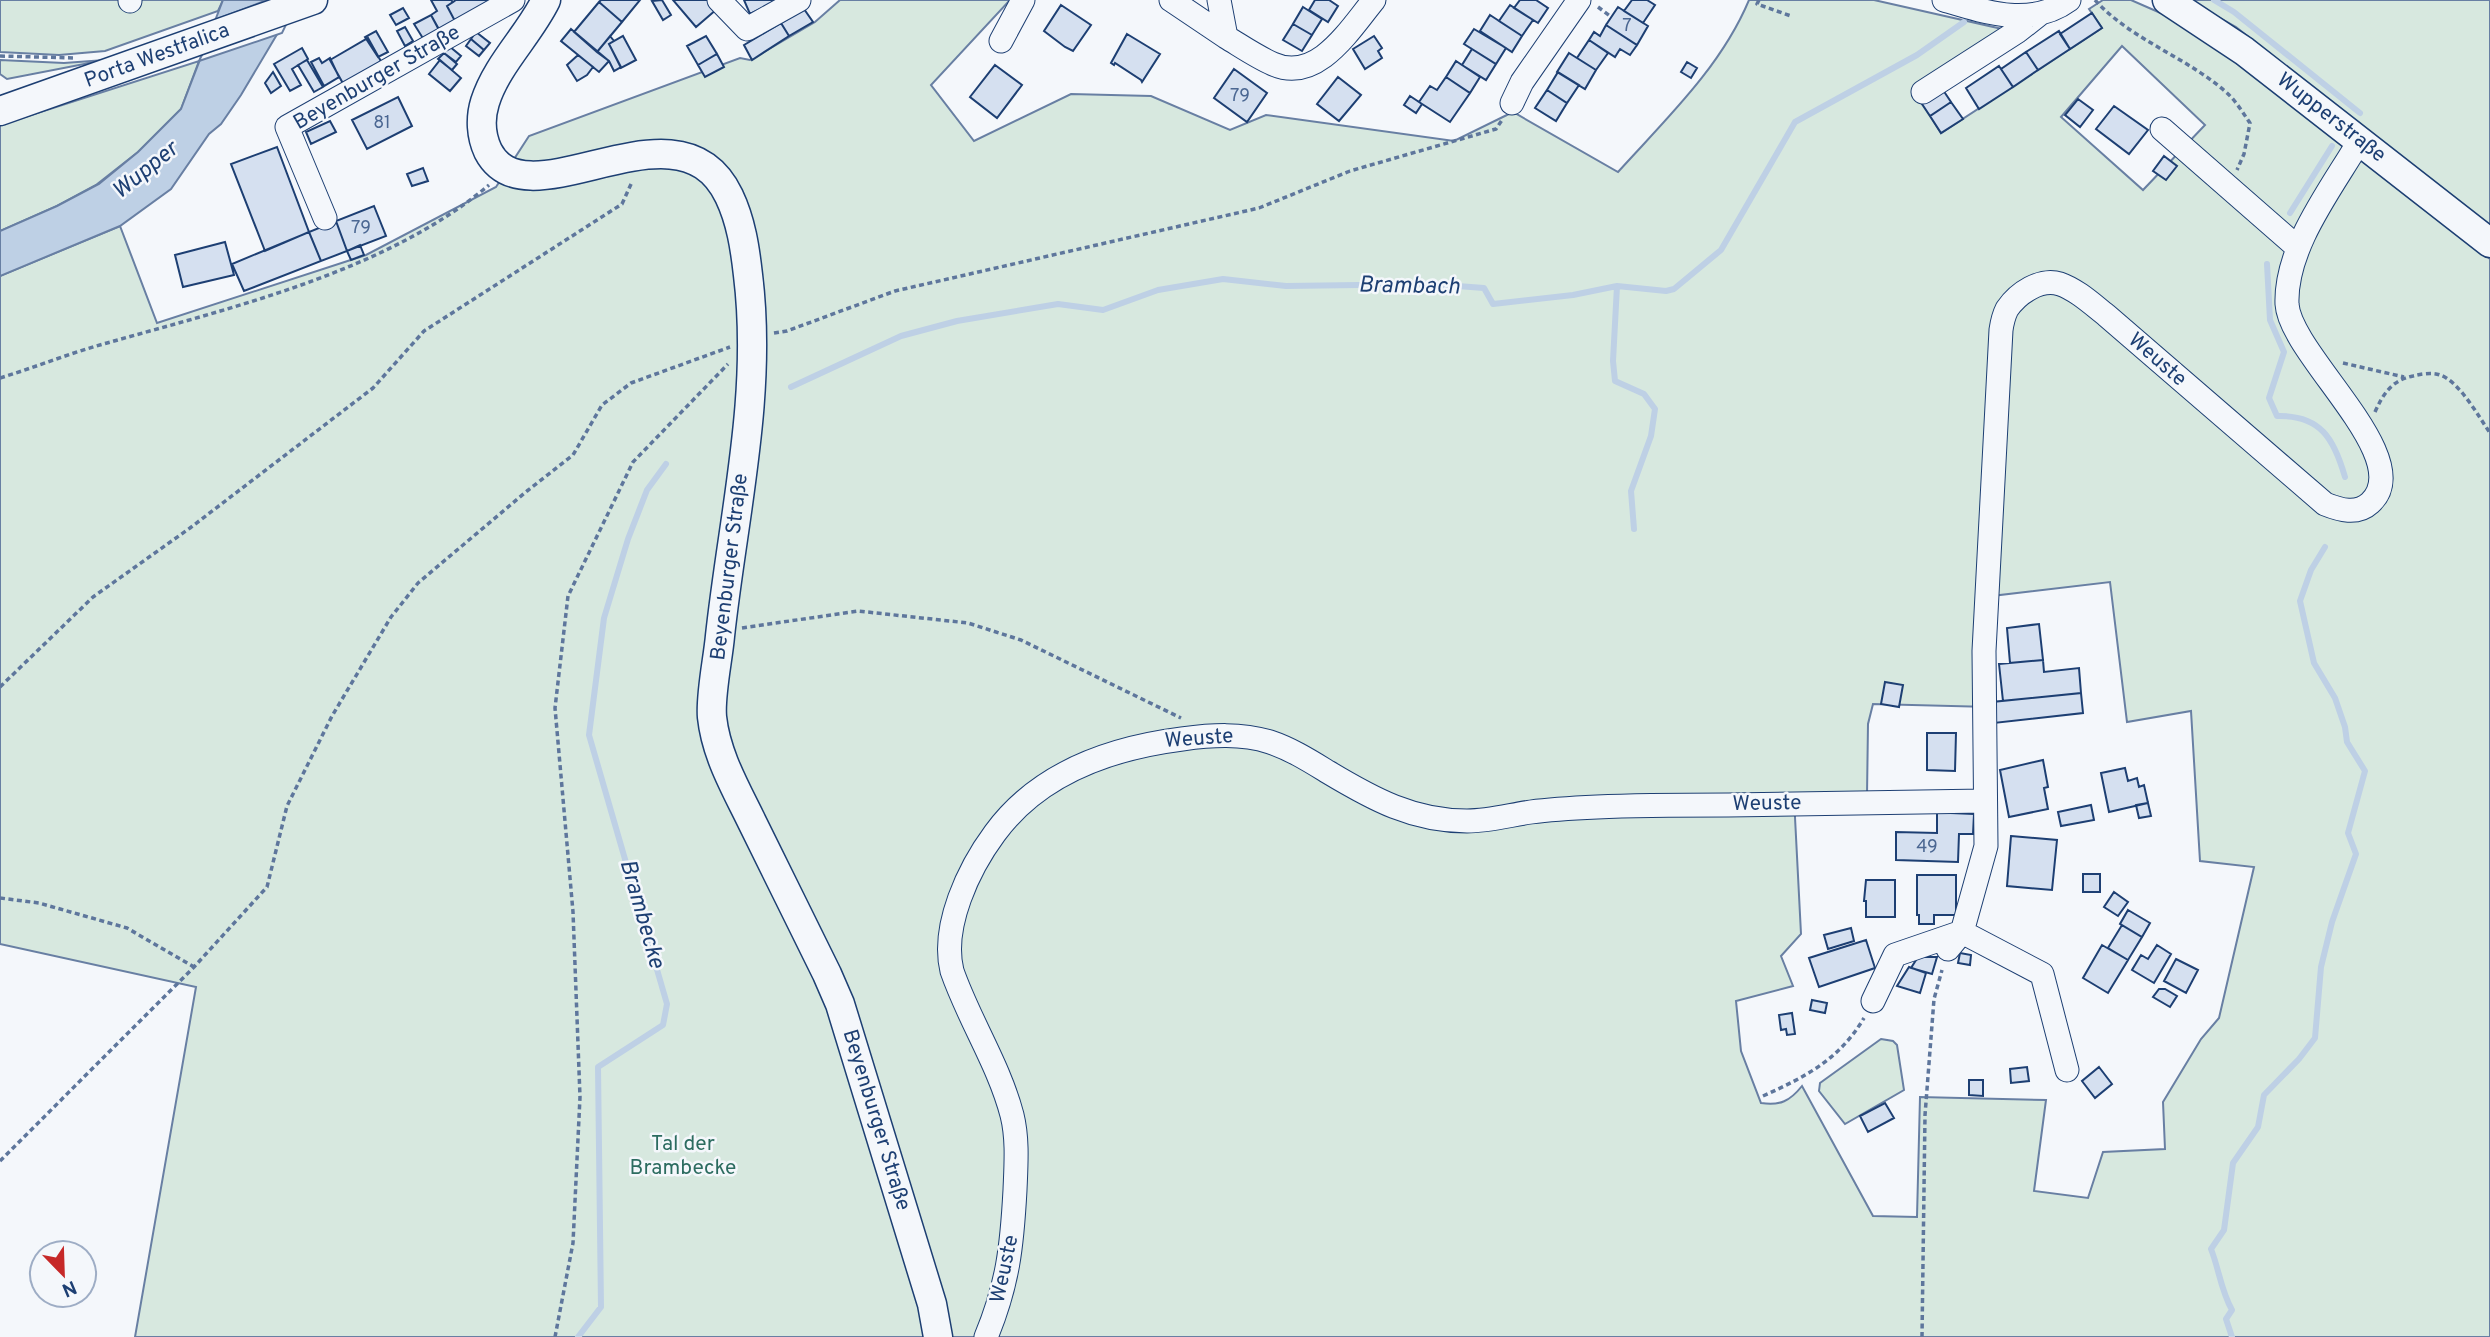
<svg xmlns="http://www.w3.org/2000/svg" width="2490" height="1337" viewBox="0 0 2490 1337" font-family="Overpass,sans-serif">
	<style>
		.green { fill: #d7e8df; stroke: #687fa3; stroke-width: 2; fill-rule: evenodd }
		.water { fill: #bed0e5; stroke: #687fa3; stroke-width: 2 }
		.pier { fill: #f4f7fb; stroke: #687fa3; stroke-width: 2 }
		.lines { fill: none; stroke-linecap: round; stroke-linejoin: round }
		.stream { stroke: #bed0e5; stroke-width: 6 }
		.building { fill: #d5e0f0; stroke: #1d3f73; stroke-width: 2 }
		.minor-casing { stroke: #1d3f73; stroke-width: 25 }
		.major-casing { stroke: #1d3f73; stroke-width: 31 }
		.path { stroke: #5e769c; stroke-width: 3.5; stroke-dasharray: 5 3.5; stroke-linecap: butt }
		.minor { stroke: #f4f7fb; stroke-width: 23 }
		.major { stroke: #f4f7fb; stroke-width: 28 }
		.labels { text-anchor: middle; dominant-baseline: central; stroke-width: 5; stroke-linejoin: round; paint-order: stroke }
		.number-label { font-size: 18px; fill: #4b6792 }
		.street-label { font-size: 21px; fill: #1d3f73; stroke: #f4f7fb }
		.park-label { font-size: 21px; fill: #2c6c60; stroke: #f4f7fb }
		.water-label { font-size: 23px; font-style: italic; fill: #1d3f73; stroke: #f4f7fb }
	</style>
	<rect width="100%" height="100%" fill="#f4f7fb"/>
	<path class="green" d="M 0,0 L 223,0 L 218,11 L 105,51 L 59,55 L 0,52 Z
		M 840,0 L 1010,0 L 931,85 L 974,141 L 1071,94 L 1151,96 L 1230,130 L 1266,115 L 1454,141 L 1513,112 L 1618,172 C 1666,119 1721,67 1749,0 L 1874,0 L 2011,31 L 1913,88 L 1941,133 L 2102,28 L 2089,9 L 2103,0 L 2131,0 L 2172,18 L 2237,60 L 2490,259 L 2490,1337 L 135,1337 L 196,987 L 0,944 L 0,276 L 120,226 L 157,323 L 366,255 L 496,187 L 529,136 L 740,58 L 750,60 L 815,22 ZM 2122,46 L 2205,125 L 2143,190 L 2061,117 ZM 2110,582 L 2127,722 L 2191,711 L 2200,861 L 2254,867 L 2219,1018 L 2201,1039 L 2163,1102 L 2165,1149 L 2103,1152 L 2088,1198 L 2034,1191 L 2046,1100 L 1920,1097 L 1917,1217 L 1873,1216 L 1802,1086 C 1790,1101 1780,1106 1761,1103 L 1741,1051 L 1736,1001 L 1793,986 L 1781,956 L 1801,934 L 1794,798 L 1867,795 L 1868,724 L 1873,704 L 1990,707 L 1992,596 Z
		M 2188,0 L 2490,0 L 2490,228 L 2236,27 Z
		M 0,60 L 64,63 L 105,60 L 7,79 L 0,74 Z
		M 199,61 L 181,109 L 138,152 L 96,185 L 57,206 L 0,231 L 0,125 Z
		M 1881,1039 L 1893,1041 L 1897,1045 L 1904,1090 L 1845,1124 L 1819,1091 L 1820,1083 Z"/>
	<path class="water" d="M 223,0 L 294,0 L 282,26 L 241,95 L 221,124 L 209,134 L 171,189 L 120,226 L 0,276 L 0,231 L 57,206 L 99,184 L 138,152 L 181,109 Z"/>
	<path class="pier" d="M 267,0 L 298,0 L 282,33 L 199,61 L 220,18 Z"/>
	<g class="lines">
		<path class="stream" d="M 2214,0 L 2234,12 L 2360,113
			M 2290,213 L 2332,146
			M 2267,264 L 2270,320 L 2284,352 L 2269,398 L 2277,416 C 2321,415 2334,439 2345,477
			M 1617,286 L 1613,361 L 1615,381 L 1644,394 L 1655,409 L 1651,436 L 1631,491 L 1634,529
			M 791,387 L 901,336 L 957,321 L 1058,304 L 1103,310 L 1158,290 L 1223,279 L 1286,286 L 1431,284 L 1484,288 L 1493,304 L 1573,295 L 1617,286 L 1666,291 L 1674,289 L 1721,250 L 1795,122 L 1917,55 L 1964,22
			M 578,1337 L 601,1307 L 598,1067 L 663,1025 L 667,1004 L 589,735 L 604,618 L 628,539 L 647,490 L 666,464
			M 2232,1337 L 2226,1319 L 2232,1310 C 2221,1291 2219,1269 2211,1249 L 2224,1230 L 2233,1163 L 2258,1127 L 2264,1095 L 2299,1059 L 2315,1038 L 2321,967 L 2332,922 L 2356,854 L 2348,833 L 2365,771 L 2347,742 L 2345,727 L 2335,698 L 2314,663 L 2300,601 L 2311,570 L 2325,547"/>
	</g>
	<path class="building" d="M 431,0 L 451,0 L 453,2 L 447,6 L 456,23 L 440,32 L 431,15 L 437,11 Z
		M 456,0 L 498,0 L 456,23 L 447,6 Z
		M 601,0 L 640,0 L 622,22 L 599,2 Z
		M 662,0 L 671,15 L 663,20 L 652,1 Z
		M 673,0 L 709,0 L 717,9 L 696,27 Z
		M 744,0 L 780,0 L 750,14 Z
		M 1315,0 L 1329,0 L 1338,6 L 1328,22 L 1309,10 Z
		M 1520,0 L 1536,0 L 1548,8 L 1538,23 L 1514,8 Z
		M 1632,0 L 1647,0 L 1655,5 L 1643,23 L 1624,11 Z
		M 599,2 L 622,22 L 597,52 L 574,32 Z
		M 1061,5 L 1091,25 L 1073,51 L 1065,47 L 1044,31 Z
		M 1510,5 L 1533,20 L 1522,36 L 1499,21 Z
		M 1303,7 L 1322,19 L 1312,35 L 1293,24 Z
		M 1618,7 L 1648,26 L 1637,45 L 1606,25 Z
		M 403,8 L 409,18 L 396,25 L 390,15 Z
		M 804,9 L 813,22 L 789,36 L 781,23 Z
		M 2092,13 L 2102,28 L 2070,49 L 2060,34 Z
		M 431,15 L 440,31 L 424,40 L 414,24 Z
		M 1490,15 L 1522,36 L 1512,52 L 1480,31 Z
		M 781,23 L 789,36 L 752,60 L 744,45 Z
		M 1293,24 L 1312,35 L 1302,51 L 1283,40 Z
		M 1606,25 L 1637,45 L 1630,55 L 1620,49 L 1615,57 L 1589,40 L 1594,32 L 1600,36 Z
		M 405,27 L 413,41 L 405,46 L 397,31 Z
		M 571,29 L 609,61 L 599,72 L 561,41 Z
		M 1474,29 L 1506,48 L 1496,64 L 1464,44 Z
		M 376,31 L 388,52 L 378,57 L 365,37 Z
		M 2059,31 L 2070,49 L 2038,70 L 2026,52 Z
		M 476,32 L 490,43 L 484,50 L 471,39 Z
		M 1127,34 L 1160,54 L 1142,82 L 1141,80 L 1115,63 L 1114,65 L 1111,63 Z
		M 610,36 L 614,41 L 609,44 L 621,67 L 614,71 L 609,61 L 597,52 Z
		M 623,36 L 636,60 L 621,68 L 609,44 Z
		M 706,36 L 717,54 L 698,65 L 687,46 Z
		M 1374,36 L 1382,48 L 1378,51 L 1382,58 L 1365,69 L 1353,49 Z
		M 368,38 L 383,65 L 345,87 L 330,60 Z
		M 471,39 L 484,50 L 479,56 L 466,46 Z
		M 1589,40 L 1608,53 L 1596,70 L 1577,58 Z
		M 449,46 L 461,56 L 456,62 L 444,53 Z
		M 302,48 L 308,59 L 292,69 L 301,85 L 290,91 L 274,64 Z
		M 1472,49 L 1496,64 L 1486,80 L 1462,65 Z
		M 2026,52 L 2038,70 L 2013,87 L 2001,69 Z
		M 444,53 L 457,64 L 452,70 L 438,59 Z
		M 1569,53 L 1596,70 L 1585,89 L 1557,72 Z
		M 717,54 L 724,67 L 705,77 L 698,65 Z
		M 578,55 L 593,67 L 587,75 L 577,81 L 567,65 Z
		M 319,58 L 322,63 L 330,58 L 339,77 L 324,86 L 311,62 Z
		M 307,60 L 323,87 L 314,92 L 298,65 Z
		M 440,60 L 461,78 L 450,91 L 429,74 Z
		M 1456,61 L 1480,77 L 1470,93 L 1446,77 Z
		M 1687,62 L 1697,68 L 1691,78 L 1681,72 Z
		M 995,65 L 1022,85 L 997,118 L 970,97 Z
		M 1999,66 L 2013,87 L 1979,109 L 1966,88 Z
		M 1234,69 L 1267,93 L 1247,122 L 1214,98 Z
		M 273,72 L 281,86 L 271,93 L 265,83 Z
		M 1558,72 L 1579,85 L 1567,103 L 1547,90 Z
		M 1338,77 L 1361,95 L 1339,121 L 1317,104 Z
		M 1446,77 L 1470,93 L 1450,122 L 1419,102 L 1430,86 L 1437,90 Z
		M 1941,87 L 1951,102 L 1930,116 L 1920,101 Z
		M 1547,90 L 1567,103 L 1556,121 L 1535,108 Z
		M 1410,96 L 1422,104 L 1416,113 L 1404,105 Z
		M 398,97 L 412,126 L 367,149 L 352,120 Z
		M 2078,99 L 2093,110 L 2080,127 L 2065,115 Z
		M 1951,102 L 1963,119 L 1941,133 L 1930,116 Z
		M 2114,106 L 2148,130 L 2129,154 L 2096,129 Z
		M 330,121 L 336,132 L 311,144 L 306,132 Z
		M 277,147 L 309,232 L 265,251 L 231,164 Z
		M 2164,156 L 2177,166 L 2166,180 L 2153,171 Z
		M 423,168 L 428,181 L 412,186 L 407,174 Z
		M 374,206 L 386,236 L 347,251 L 336,221 Z
		M 336,221 L 347,251 L 321,261 L 309,232 Z
		M 309,232 L 321,261 L 244,291 L 232,264 Z
		M 225,242 L 234,275 L 183,287 L 175,255 Z
		M 360,245 L 364,255 L 351,260 L 347,251 Z
		M 2039,624 L 2043,660 L 2010,663 L 2007,628 Z
		M 2043,660 L 2044,672 L 2079,668 L 2081,693 L 2003,701 L 1999,664 Z
		M 1885,682 L 1903,685 L 1899,707 L 1881,704 Z
		M 2081,693 L 2083,713 L 1994,723 L 1992,702 Z
		M 1927,733 L 1956,733 L 1955,771 L 1927,770 Z
		M 2043,760 L 2048,787 L 2044,788 L 2048,809 L 2009,817 L 2000,770 Z
		M 2125,768 L 2128,781 L 2137,778 L 2139,787 L 2144,785 L 2148,803 L 2109,812 L 2101,773 Z
		M 2148,803 L 2151,816 L 2139,818 L 2136,805 Z
		M 2091,805 L 2094,820 L 2061,826 L 2058,812 Z
		M 1946,808 L 1951,813 L 1974,814 L 1973,834 L 1959,834 L 1958,862 L 1896,860 L 1896,832 L 1937,833 L 1937,813 L 1942,813 Z
		M 2011,836 L 2057,840 L 2052,890 L 2007,886 Z
		M 2083,874 L 2100,874 L 2100,892 L 2083,892 Z
		M 1917,875 L 1956,875 L 1956,915 L 1934,915 L 1934,924 L 1919,924 L 1919,915 L 1917,915 Z
		M 1866,880 L 1895,880 L 1895,917 L 1866,917 L 1866,901 L 1864,901 Z
		M 2114,892 L 2128,902 L 2118,916 L 2104,907 Z
		M 2128,910 L 2150,923 L 2142,937 L 2120,924 Z
		M 2122,925 L 2142,937 L 2128,960 L 2108,948 Z
		M 1851,928 L 1854,941 L 1828,949 L 1824,935 Z
		M 1866,940 L 1875,968 L 1819,987 L 1809,958 Z
		M 2102,945 L 2128,960 L 2108,993 L 2083,978 Z
		M 2157,945 L 2171,954 L 2154,983 L 2132,970 L 2141,955 L 2148,959 Z
		M 1960,953 L 1971,955 L 1970,965 L 1958,963 Z
		M 1918,957 L 1937,957 L 1932,974 L 1911,968 Z
		M 2176,959 L 2198,970 L 2186,993 L 2164,981 Z
		M 1909,967 L 1926,973 L 1920,993 L 1897,986 Z
		M 2159,989 L 2165,989 L 2177,996 L 2170,1007 L 2153,997 Z
		M 1812,1000 L 1827,1003 L 1825,1013 L 1810,1010 Z
		M 1792,1013 L 1795,1034 L 1787,1035 L 1786,1029 L 1781,1030 L 1779,1015 Z
		M 2027,1067 L 2029,1081 L 2011,1083 L 2010,1069 Z
		M 2099,1067 L 2112,1084 L 2095,1098 L 2082,1081 Z
		M 1969,1080 L 1983,1080 L 1983,1096 L 1969,1095 Z
		M 1885,1103 L 1894,1118 L 1868,1132 L 1860,1116 Z"/>
	<g class="lines">
		<defs>
			<path id="minor" d="M 130,0 L 130,1
				M 719,0 L 747,29 L 799,0
				M 1171,0 L 1226,37
				M 1219,0 L 1226,37 C 1241,46 1257,57 1273,64 C 1317,84 1350,29 1374,0
				M 1944,0 C 1984,12 2031,28 2069,0
				M 1001,41 L 1023,0
				M 1923,92 L 2018,31 L 2041,13
				M 1512,103 L 1522,82 L 1579,0
				M 2162,129 L 2297,247
				M 325,218 L 287,127 L 513,0
				M 1948,949 L 1962,932 L 1986,846 L 1984,651 L 2001,330 C 2002,323 2004,315 2007,309 C 2018,293 2040,278 2060,284 C 2077,290 2092,304 2106,315 L 2325,504 C 2340,510 2357,515 2370,503 C 2419,459 2290,355 2287,304 C 2285,247 2332,188 2360,140
				M 1873,1001 L 1895,955 L 1962,932 L 2042,974 L 2067,1070
				M 986,1337 C 1008,1284 1012,1246 1015,1190 C 1016,1165 1018,1139 1012,1115 C 999,1065 969,1020 952,971 C 941,926 969,868 995,833 C 1039,773 1111,748 1182,739 C 1212,735 1241,733 1270,742 C 1291,749 1310,761 1328,772 C 1373,799 1413,821 1467,821 C 1489,821 1510,815 1531,812 C 1553,809 1575,808 1597,807 C 1640,805 1684,805 1728,805 C 1814,804 1899,802 1984,801"/>
			<path id="major" d="M 546,0 C 529,35 497,64 485,102 C 480,118 481,136 488,151 C 528,228 678,90 729,196 C 741,221 745,248 748,275 C 763,396 733,516 720,636 C 718,659 710,695 712,717 C 716,755 736,789 752,822 C 777,873 802,923 827,974 L 840,1004 L 932,1304 L 938,1337
				M 2167,0 L 2244,51 L 2490,243
				M 0,111 L 313,0"/>
		</defs>
		<use href="#minor" class="minor-casing"/>
		<use href="#major" class="major-casing"/>
		<path class="path" d="M 1759,0 L 1757,4 L 1791,16
			M 2095,0 C 2131,40 2187,57 2227,93 C 2236,101 2243,113 2250,123 L 2244,154 L 2237,170
			M 1598,7 L 1610,16
			M 0,56 L 75,58
			M 774,333 L 787,331 L 895,291 L 1259,208 L 1350,171 L 1496,129 L 1502,120
			M 2343,363 L 2404,377
			M 0,378 C 36,367 70,353 107,343 C 234,307 387,271 489,185
			M 2375,412 C 2383,394 2392,380 2413,376 C 2421,374 2432,372 2440,375 C 2459,381 2479,417 2490,433
			M 742,628 L 858,611 L 968,623 L 1021,640 L 1181,718
			M 0,687 L 93,597 L 190,528 L 373,388 L 424,331 L 622,204 L 632,182
			M 0,898 L 39,903 L 127,928 L 194,967
			M 1763,1096 C 1805,1077 1839,1060 1864,1018
			M 0,1161 L 194,967 L 267,887 L 287,806 L 332,716 L 391,617 L 418,583 L 527,491 L 573,455 L 602,405 L 631,383 L 730,347
			M 555,1337 L 573,1243 L 580,1097 L 573,912 L 555,708 L 568,596 L 633,462 L 728,364
			M 1922,1337 L 1925,1115 L 1934,999 L 1942,970"/>
		<use href="#minor" class="minor"/>
		<use href="#major" class="major"/>
	</g>
	<g class="labels">
		<g class="number-label">
			<text x="1627" y="26">7</text>
			<text x="1240" y="96">79</text>
			<text x="382" y="123">81</text>
			<text x="361" y="228">79</text>
			<text x="1927" y="847">49</text>
		</g>
		<g class="street-label">
			<text transform="translate(157 56) rotate(-20)">Porta Westfalica</text>
			<text transform="translate(377 78) rotate(-30)">Beyenburger Straße</text>
			<text transform="translate(2331 118) rotate(38)">Wupperstraße</text>
			<text transform="translate(2157 360) rotate(41)">Weuste</text>
			<text transform="translate(730 567) rotate(-83)">Beyenburger Straße</text>
			<text transform="translate(1199 739) rotate(-4)">Weuste</text>
			<text transform="translate(1767 804) rotate(-1)">Weuste</text>
			<text transform="translate(876 1120) rotate(73)">Beyenburger Straße</text>
			<text transform="translate(1005 1269) rotate(-78)">Weuste</text>
		</g>
		<g class="park-label">
			<text x="683" y="1144">Tal der<tspan x="683" dy="24">Brambecke</tspan></text>
		</g>
		<g class="water-label">
			<text transform="translate(146 171) rotate(-39)">Wupper</text>
			<text transform="translate(1409 287) rotate(1)">Brambach</text>
			<text transform="translate(641 914) rotate(74)">Brambecke</text>
		</g>
	</g>
	<g transform="translate(63 1274) rotate(157)"><circle r="33" fill="#f4f7fb" stroke="#9eadc5" stroke-width="2"/>
	<path d="M0-5L12 26L0 18L-12 26Z" fill="#c62828"/>
	<text y="-10" font-size="19" font-weight="bold" text-anchor="middle" fill="#1d3f73">N</text>
	</g>
</svg>
